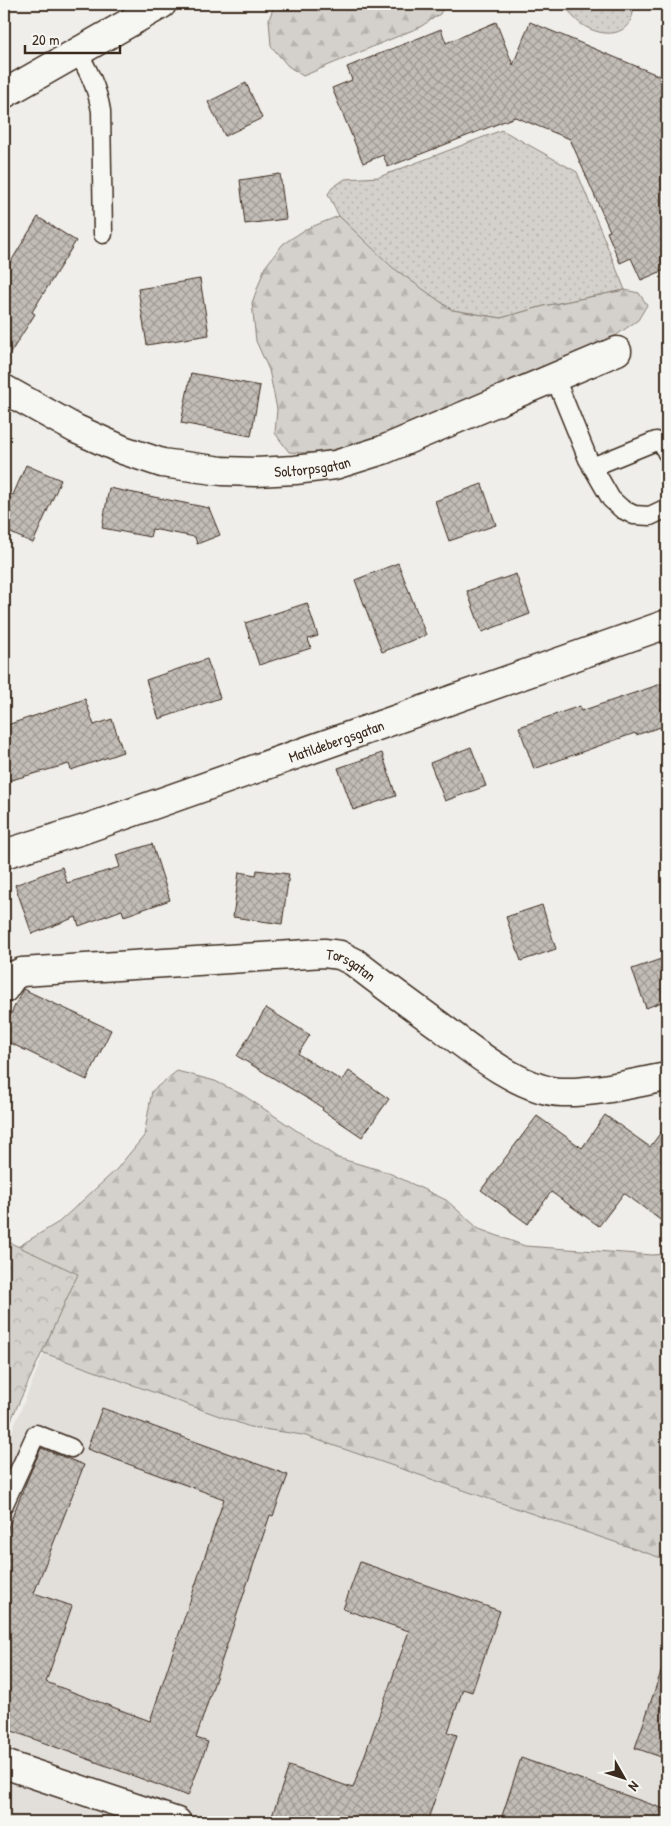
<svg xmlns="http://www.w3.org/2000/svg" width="671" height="1826" viewBox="0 0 671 1826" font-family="'Patrick Hand',sans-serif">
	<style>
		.built { fill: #e2dfdb }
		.grass { fill: url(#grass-dots); stroke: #887e75 }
		.forest { fill: url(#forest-firs); stroke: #887e75 }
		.park { fill: url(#park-crowns); stroke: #887e75 }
		.building { fill: url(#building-cross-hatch); stroke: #3b2a1e }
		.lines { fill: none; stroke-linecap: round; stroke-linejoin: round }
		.service-casing { stroke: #3b2a1e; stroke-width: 21 }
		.minor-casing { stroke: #3b2a1e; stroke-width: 31 }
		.service { stroke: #f6f6f2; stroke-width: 18 }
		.minor { stroke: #f6f6f2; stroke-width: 28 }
		.labels { text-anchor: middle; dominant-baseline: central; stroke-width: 4; stroke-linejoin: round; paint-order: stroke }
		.street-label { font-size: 15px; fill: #3b2a1e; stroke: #f6f6f2 }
	</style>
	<defs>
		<pattern id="grass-dots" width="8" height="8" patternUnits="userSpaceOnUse" patternTransform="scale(1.25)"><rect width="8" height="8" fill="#d4d1cc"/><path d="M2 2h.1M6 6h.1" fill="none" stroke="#b7b4af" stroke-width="1.8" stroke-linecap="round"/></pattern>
		<pattern id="forest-firs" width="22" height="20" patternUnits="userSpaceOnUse" patternTransform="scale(1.25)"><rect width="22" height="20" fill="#d4d1cc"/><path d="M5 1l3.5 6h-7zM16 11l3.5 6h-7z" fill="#b7b4af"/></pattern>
		<pattern id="park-crowns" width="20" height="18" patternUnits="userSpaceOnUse" patternTransform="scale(1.25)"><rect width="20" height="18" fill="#d4d1cc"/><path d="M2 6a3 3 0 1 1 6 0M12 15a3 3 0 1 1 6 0" fill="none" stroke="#b7b4af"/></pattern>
		<pattern id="building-cross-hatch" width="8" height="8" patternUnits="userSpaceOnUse" patternTransform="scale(1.25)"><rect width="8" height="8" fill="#c2bdb7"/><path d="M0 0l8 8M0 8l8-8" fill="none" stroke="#9f9a94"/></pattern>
	</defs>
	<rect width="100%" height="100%" fill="#efeeea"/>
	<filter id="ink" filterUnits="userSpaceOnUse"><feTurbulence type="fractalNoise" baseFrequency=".02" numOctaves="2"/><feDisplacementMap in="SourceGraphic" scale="10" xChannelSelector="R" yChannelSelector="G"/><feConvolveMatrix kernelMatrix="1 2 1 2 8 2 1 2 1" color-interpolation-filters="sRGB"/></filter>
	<g filter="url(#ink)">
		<path class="built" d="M 44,1353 L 250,1427 L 303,1435 L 667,1560 L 667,1822 L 4,1822 L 4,1451 Z"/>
		<path class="grass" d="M 567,4 L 634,4 C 633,54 570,30 567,4 Z
			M 502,130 L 577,172 L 625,290 L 544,306 L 501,318 L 452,310 L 391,267 L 339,216 L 328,194 L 332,188 L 345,179 L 379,177 Z"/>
		<path class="forest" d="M 275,4 L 445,4 L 440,14 L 420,27 L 303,76 L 288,66 L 271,46 L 269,19 Z
			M 339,216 L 392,267 L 452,310 L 501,318 L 544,306 L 625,290 L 639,293 L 647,305 L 638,320 L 615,336 C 565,357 515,379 465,400 C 411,423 349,459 289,452 L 275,433 L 277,409 L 269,370 L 256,341 L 252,303 L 265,267 L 283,244 L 306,229 Z
			M 177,1071 L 215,1081 L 243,1095 L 338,1158 L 387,1172 L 446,1200 L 479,1229 L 525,1246 L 652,1255 L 667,1254 L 667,1560 L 303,1435 L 250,1427 L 44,1353 L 4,1308 L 4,1262 L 11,1251 L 59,1222 L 116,1170 L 144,1136 L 152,1091 Z"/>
		<path class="park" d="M 4,1240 L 78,1274 L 4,1435 Z"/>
		<path class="building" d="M 496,22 L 513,65 L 530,22 L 667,79 L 667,269 L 641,280 L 631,258 L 620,263 L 607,232 L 610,231 L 570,139 L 515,117 L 388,167 L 383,155 L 363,163 L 332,88 L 352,80 L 347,67 L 441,29 L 446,43 Z
			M 246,83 L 262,118 L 225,136 L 208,102 Z
			M 280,174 L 286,219 L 245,224 L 240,180 Z
			M 38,217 L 76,241 L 32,312 L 35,314 L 4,363 L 4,273 Z
			M 200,279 L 209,335 L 147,345 L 138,289 Z
			M 191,373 L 260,386 L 251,436 L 181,423 Z
			M 26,465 L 61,480 L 33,543 L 4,530 L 4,491 L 13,495 Z
			M 482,484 L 496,525 L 449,541 L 435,501 Z
			M 109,488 L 209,508 L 220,535 L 197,544 L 195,537 L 152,529 L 150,537 L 102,528 Z
			M 398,563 L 426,635 L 382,652 L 355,580 Z
			M 516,574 L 530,614 L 482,632 L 467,591 Z
			M 307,603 L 318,636 L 308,639 L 311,648 L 259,665 L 245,623 Z
			M 207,659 L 220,698 L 159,719 L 146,680 Z
			M 667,682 L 667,725 L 636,735 L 635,733 L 534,769 L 519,727 L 580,706 L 581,711 Z
			M 85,699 L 94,725 L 112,719 L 123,752 L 71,770 L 69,764 L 4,782 L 4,726 Z
			M 471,747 L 486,786 L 445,801 L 430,763 Z
			M 382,753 L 396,796 L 353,810 L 338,768 Z
			M 152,844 L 170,900 L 124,916 L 122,910 L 79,926 L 76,917 L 32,934 L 15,885 L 62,867 L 67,883 L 120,867 L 116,855 Z
			M 257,870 L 289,874 L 282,924 L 233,917 L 239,872 L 256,875 Z
			M 542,905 L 556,949 L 521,961 L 506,917 Z
			M 667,957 L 667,1000 L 646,1008 L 632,969 Z
			M 23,989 L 111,1030 L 87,1080 L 4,1040 L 4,1028 Z
			M 266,1008 L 310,1035 L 298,1054 L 342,1081 L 349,1071 L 389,1099 L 362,1137 L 322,1110 L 323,1108 L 237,1056 Z
			M 605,1115 L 650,1147 L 667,1124 L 667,1225 L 624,1193 L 599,1226 L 551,1192 L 528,1224 L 481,1190 L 537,1116 L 582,1148 Z
			M 102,1408 L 288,1475 L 273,1516 L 270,1515 L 196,1738 L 208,1742 L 188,1796 L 4,1728 L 4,1538 L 25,1485 L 41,1448 L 84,1465 L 34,1593 L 72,1606 L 46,1682 L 150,1721 L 224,1499 L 87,1449 Z
			M 360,1562 L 500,1611 L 472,1692 L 463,1689 L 448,1732 L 457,1735 L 427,1822 L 270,1822 L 289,1766 L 353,1788 L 409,1631 L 343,1609 Z
			M 663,1666 L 667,1666 L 667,1759 L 635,1748 Z
			M 521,1758 L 667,1810 L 667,1822 L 500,1822 Z"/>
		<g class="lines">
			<defs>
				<path id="service" d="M 77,51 C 89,72 97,87 101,111 L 103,234
					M 555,378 L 588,459 L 611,499 L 622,509 L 634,515 L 650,516 L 667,508
					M 592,467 L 656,441 L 663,445 L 667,453
					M 4,1504 L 36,1434 L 71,1448"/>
				<g id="minor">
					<path d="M 4,94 L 162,4"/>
					<path id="s1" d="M 4,389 L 76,429 L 123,450 L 162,463 L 222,471 L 256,472 L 295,470 L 335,465 L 383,450 L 617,351"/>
					<path id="s2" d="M 4,854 L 82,830 L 667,624"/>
					<path id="s3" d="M 4,989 L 13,976 L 22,972 L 324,953 L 340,955 L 354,962 C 382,984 411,1005 440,1026 C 471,1050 522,1091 562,1092 C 596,1093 634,1083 667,1077"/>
					<path d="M 4,1764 L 177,1822"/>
				</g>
			</defs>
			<use href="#service" class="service-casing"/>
			<use href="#minor" class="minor-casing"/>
			<use href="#service" class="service"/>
			<use href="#minor" class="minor"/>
		</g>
	</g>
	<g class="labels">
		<g class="street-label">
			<text stroke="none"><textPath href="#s1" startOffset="326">Soltorpsgatan</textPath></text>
			<text stroke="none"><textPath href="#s2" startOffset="351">Matildebergsgatan</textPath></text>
			<text stroke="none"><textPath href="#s3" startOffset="358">Torsgatan</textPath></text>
		</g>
	</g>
	<rect width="671" height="1826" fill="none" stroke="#f6f6f2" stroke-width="20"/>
	<rect x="10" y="10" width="651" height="1806" fill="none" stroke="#3b2a1e" stroke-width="2" filter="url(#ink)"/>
	<g transform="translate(624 1778) rotate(129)" stroke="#f6f6f2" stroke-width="4" paint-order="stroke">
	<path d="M0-4L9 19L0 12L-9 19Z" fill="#3b2a1e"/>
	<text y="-8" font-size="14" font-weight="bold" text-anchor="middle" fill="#3b2a1e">N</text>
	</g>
	<path d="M25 45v8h95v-8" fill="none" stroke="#3b2a1e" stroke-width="2.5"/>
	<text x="32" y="45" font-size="15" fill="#3b2a1e" stroke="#f6f6f2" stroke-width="4" paint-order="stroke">20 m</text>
</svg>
